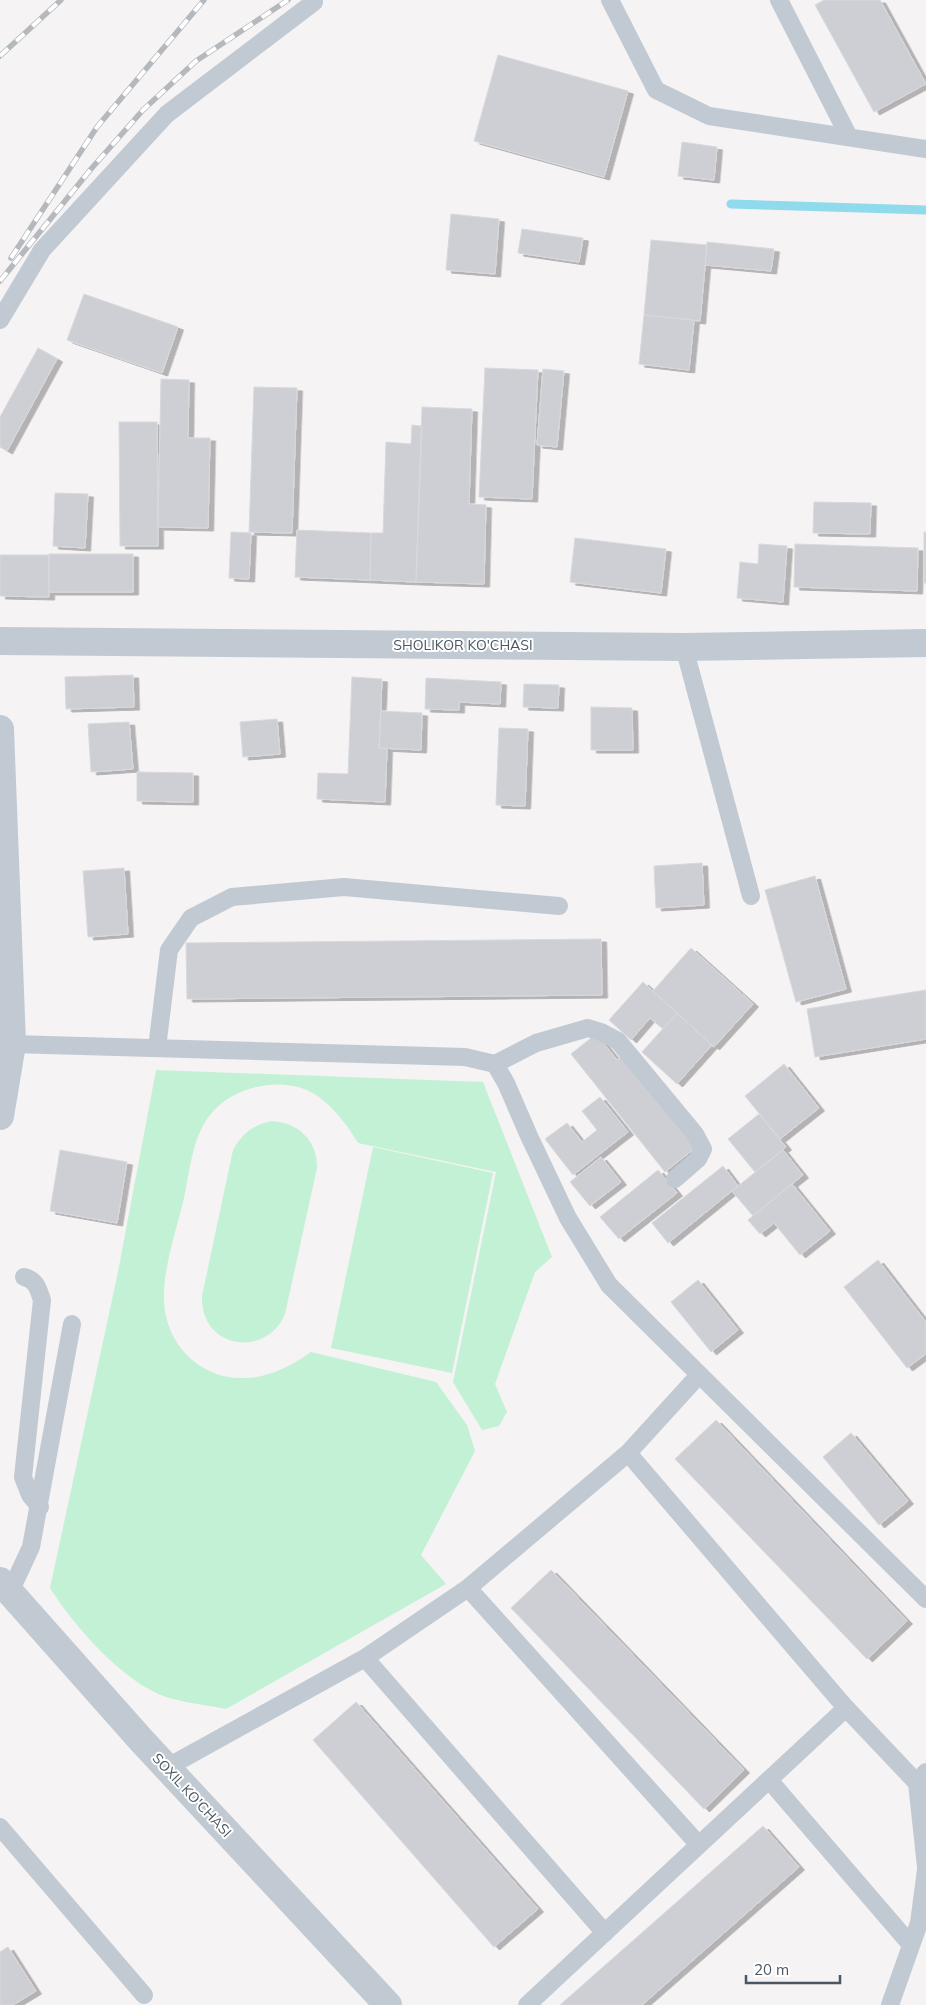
<svg xmlns="http://www.w3.org/2000/svg" width="926" height="2005" viewBox="0 0 926 2005" font-family="Mulish,sans-serif">
	<style>
		.green { fill: #c3f1d5 }
		.lines { fill: none; stroke-linecap: round; stroke-linejoin: round }
		.stream { stroke: #90daee; stroke-width: 9 }
		.building { fill: #cdcfd5; stroke: #d7d9de; filter: url(#shadow) }
		.service { stroke: #c1cad2; stroke-width: 18 }
		.minor { stroke: #c1cad2; stroke-width: 28 }
		.tertiary { stroke: #c1cad2; stroke-width: 28 }
		.rail-casing { stroke: #b5b8bd; stroke-width: 5.5 }
		.rail { stroke: #fff; stroke-width: 4; stroke-dasharray: 11; stroke-linecap: butt }
		.labels { text-anchor: middle; dominant-baseline: central; stroke-width: 4; stroke-linejoin: round; paint-order: stroke }
		.street-label { font-size: 14px; fill: #4a5661; stroke: #fff }
	</style>
	<defs>
		<filter id="shadow"><feDropShadow dx="5.5" dy="3" stdDeviation="0" flood-color="#0004"/></filter>
	</defs>
	<rect width="100%" height="100%" fill="#f5f3f3"/>
	<path class="green" d="M 156,1070 L 483,1082 L 552,1257 L 535,1272 L 495,1384 L 507,1412 L 499,1426 L 482,1430 L 453,1382 L 496,1172 L 358,1143 C 347,1125 334,1107 316,1095 C 285,1074 232,1086 210,1115 C 192,1138 190,1170 184,1198 C 177,1228 162,1271 164,1302 C 166,1345 201,1380 245,1378 C 268,1378 293,1365 311,1352 L 436,1382 L 467,1425 L 475,1451 L 421,1555 L 446,1584 L 226,1709 C 207,1705 185,1703 166,1697 C 123,1682 74,1626 50,1588 L 118,1272 Z
		M 271,1121 C 298,1122 318,1141 317,1168 L 285,1314 C 266,1359 200,1349 202,1296 L 233,1150 C 242,1134 253,1125 271,1121 Z
		M 373,1147 L 493,1173 L 452,1373 L 331,1348 Z"/>
	<g class="lines">
		<path class="stream" d="M 731,204 L 926,210"/>
	</g>
	<path class="building" d="M 824,0 L 880,0 L 926,84 L 874,112 L 815,5 Z
		M 498,55 L 628,91 L 604,177 L 474,141 Z
		M 682,142 L 717,147 L 714,180 L 678,176 Z
		M 451,214 L 499,219 L 495,274 L 446,270 Z
		M 522,229 L 583,238 L 579,262 L 518,253 Z
		M 651,240 L 707,245 L 700,321 L 644,315 Z
		M 707,242 L 774,249 L 771,271 L 705,265 Z
		M 84,294 L 178,327 L 162,373 L 67,340 Z
		M 644,315 L 694,320 L 689,370 L 639,364 Z
		M 38,348 L 57,359 L 7,451 L 0,447 L 0,417 Z
		M 485,368 L 538,370 L 532,499 L 479,497 Z
		M 543,369 L 564,371 L 557,447 L 537,445 Z
		M 161,379 L 189,380 L 188,438 L 210,438 L 208,528 L 158,527 Z
		M 254,387 L 297,388 L 292,533 L 249,532 Z
		M 422,407 L 472,409 L 469,504 L 486,505 L 484,584 L 416,582 Z
		M 119,422 L 157,422 L 158,546 L 120,546 Z
		M 412,425 L 422,426 L 416,582 L 370,580 L 371,533 L 383,533 L 386,442 L 411,444 Z
		M 55,493 L 88,494 L 85,548 L 53,546 Z
		M 814,502 L 871,503 L 870,534 L 813,533 Z
		M 297,530 L 371,533 L 370,580 L 295,577 Z
		M 231,532 L 251,533 L 249,579 L 229,578 Z
		M 924,532 L 926,532 L 926,583 L 924,583 Z
		M 575,538 L 666,549 L 661,593 L 570,582 Z
		M 759,544 L 787,546 L 783,602 L 737,598 L 740,562 L 758,564 Z
		M 795,544 L 918,548 L 917,591 L 794,587 Z
		M 49,554 L 133,554 L 133,592 L 49,592 Z
		M 0,555 L 49,555 L 49,597 L 0,596 Z
		M 133,675 L 134,707 L 66,709 L 65,677 Z
		M 352,677 L 382,679 L 379,748 L 387,749 L 385,802 L 317,799 L 318,773 L 348,774 Z
		M 426,678 L 501,682 L 500,704 L 459,702 L 459,710 L 425,709 Z
		M 524,684 L 559,685 L 558,708 L 523,707 Z
		M 591,707 L 632,708 L 633,750 L 591,750 Z
		M 381,711 L 422,713 L 421,750 L 379,748 Z
		M 277,719 L 280,754 L 243,757 L 240,722 Z
		M 129,722 L 133,769 L 91,772 L 88,724 Z
		M 499,728 L 528,729 L 525,806 L 496,805 Z
		M 137,772 L 193,773 L 193,802 L 137,801 Z
		M 702,863 L 704,905 L 656,908 L 654,866 Z
		M 124,868 L 128,934 L 88,937 L 83,871 Z
		M 815,876 L 846,989 L 796,1002 L 765,890 Z
		M 601,939 L 602,995 L 187,999 L 186,943 Z
		M 691,948 L 753,1004 L 714,1047 L 653,991 Z
		M 643,982 L 677,1013 L 663,1029 L 650,1018 L 631,1040 L 609,1020 Z
		M 926,990 L 926,1039 L 815,1057 L 807,1009 Z
		M 677,1013 L 712,1045 L 677,1084 L 642,1052 Z
		M 596,1034 L 617,1060 L 627,1052 L 700,1144 L 665,1172 L 571,1054 Z
		M 784,1064 L 819,1108 L 780,1139 L 745,1096 Z
		M 600,1097 L 628,1132 L 573,1175 L 545,1139 L 567,1123 L 582,1142 L 597,1130 L 582,1111 Z
		M 759,1114 L 786,1147 L 755,1172 L 728,1139 Z
		M 60,1150 L 127,1162 L 117,1223 L 50,1211 Z
		M 783,1150 L 803,1175 L 753,1216 L 732,1191 Z
		M 601,1157 L 621,1182 L 590,1206 L 570,1182 Z
		M 723,1166 L 738,1186 L 668,1243 L 652,1223 Z
		M 658,1170 L 677,1193 L 619,1239 L 600,1217 Z
		M 792,1184 L 830,1231 L 800,1255 L 774,1223 L 760,1234 L 748,1220 Z
		M 878,1260 L 926,1322 L 926,1354 L 907,1368 L 844,1287 Z
		M 698,1280 L 738,1330 L 711,1352 L 671,1302 Z
		M 716,1420 L 907,1621 L 867,1659 L 675,1459 Z
		M 851,1433 L 908,1501 L 879,1525 L 823,1457 Z
		M 551,1570 L 744,1770 L 704,1809 L 511,1608 Z
		M 356,1702 L 538,1909 L 494,1947 L 313,1740 Z
		M 763,1826 L 799,1867 L 642,2005 L 560,2005 Z
		M 8,1947 L 36,1991 L 13,2005 L 0,2005 L 0,1952 Z"/>
	<g class="lines">
		<path class="service" d="M 610,0 L 656,90 L 709,116 L 926,149
			M 779,0 L 849,137
			M 0,320 L 42,250 L 167,114 L 314,2
			M 684,647 L 751,896
			M 12,1044 L 465,1057 L 495,1064 L 506,1083 L 529,1136 L 568,1218 L 609,1285 L 926,1599
			M 157,1048 L 169,950 L 191,918 L 232,897 L 344,887 L 559,906
			M 495,1064 L 536,1043 L 588,1028 L 601,1032 L 618,1041 L 695,1134 L 703,1149 L 698,1159 L 675,1179
			M 24,1277 C 36,1280 38,1288 42,1300 L 23,1477 L 30,1495 L 40,1507
			M 628,1453 L 846,1708 L 917,1783
			M 468,1588 L 699,1845
			M 10,1592 L 31,1547 L 72,1324
			M 365,1658 L 605,1933
			M 166,1768 L 365,1658 L 468,1588 L 628,1453 L 699,1375
			M 926,1772 L 917,1783 L 926,1867
			M 769,1780 L 911,1945
			M 0,1827 L 144,1995
			M 527,2005 L 846,1708
			M 890,2005 L 919,1923 L 926,1870"/>
		<path class="minor" d="M 0,729 L 12,1044 L 0,1116
			M 0,1581 L 142,1741 L 388,2005"/>
		<path class="tertiary" d="M 0,641 L 684,647 L 926,643"/>
		<defs>
			<path id="rail" d="M 0,56 L 61,0
				M 11,258 L 97,127 L 204,0
				M 0,281 L 91,169 L 143,110 L 196,61 L 288,0"/>
		</defs>
		<use href="#rail" class="rail-casing"/>
		<use href="#rail" class="rail"/>
	</g>
	<g class="labels">
		<g class="street-label">
			<text x="463" y="645">SHOLIKOR KO'CHASI</text>
			<text transform="translate(192 1795) rotate(47)">SOXIL KO'CHASI</text>
		</g>
	</g>
	<path d="M746 1975v8h94v-8" fill="none" stroke="#4a5661" stroke-width="2.5"/>
	<text x="754" y="1975" font-size="15" fill="#4a5661" stroke="#ffffff" stroke-width="4" paint-order="stroke">20 m</text>
</svg>
